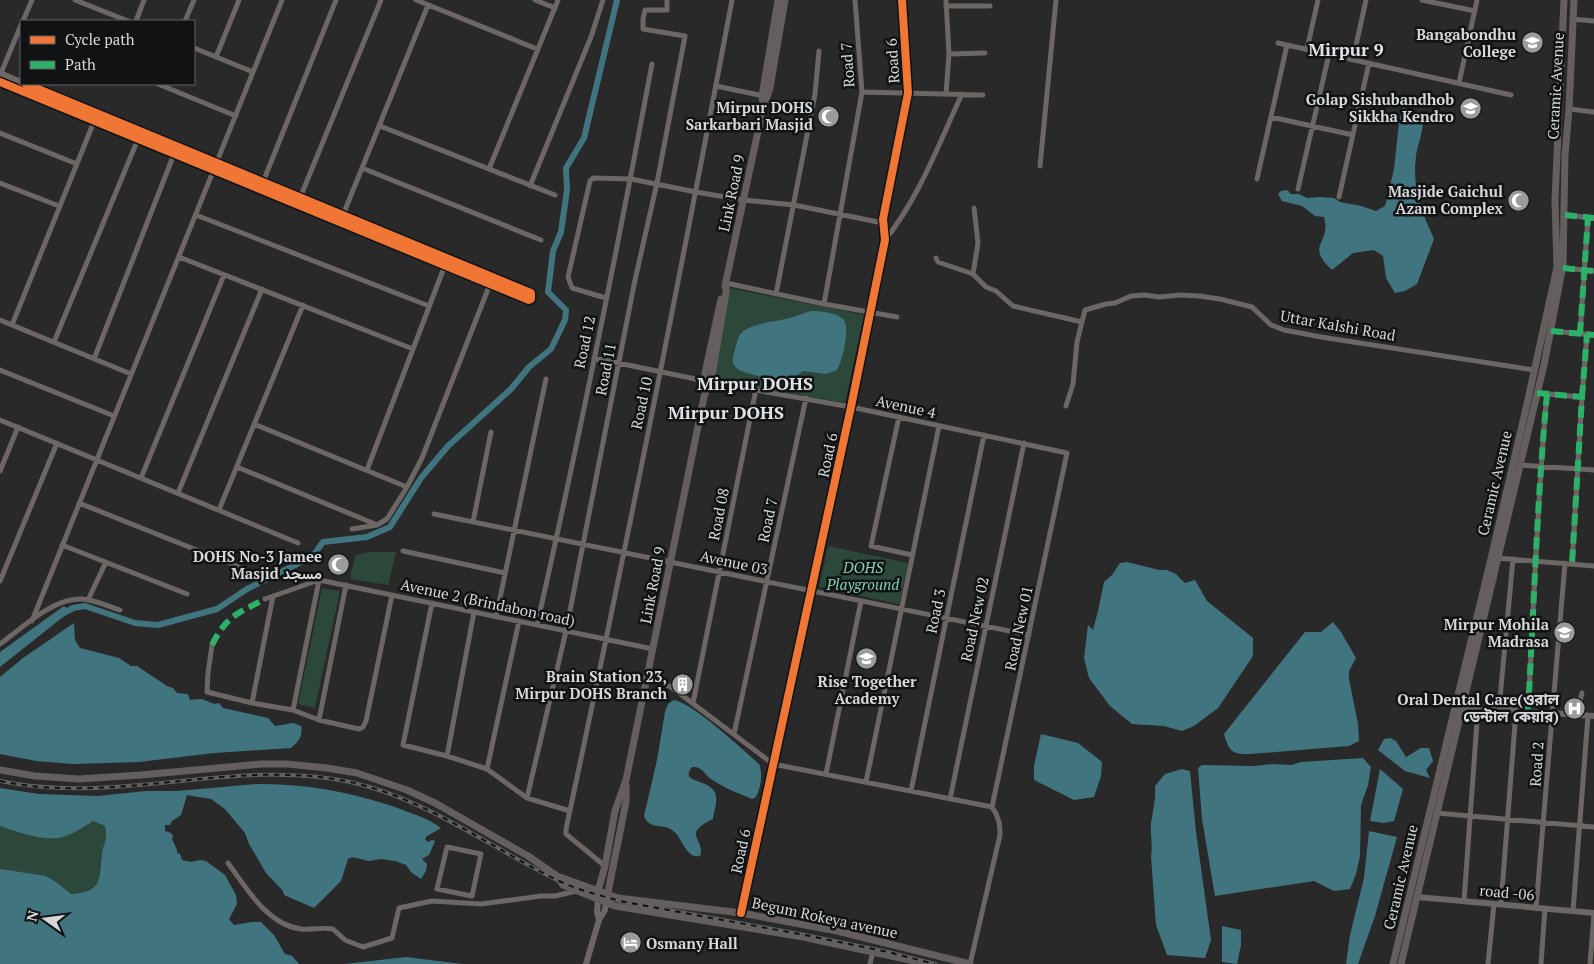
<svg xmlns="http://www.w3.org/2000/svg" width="1594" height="964" viewBox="0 0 1594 964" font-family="'PT Serif',Vazirmatn,'Noto Sans Bengali',serif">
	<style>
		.green { fill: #2c483b }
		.water { fill: #407580 }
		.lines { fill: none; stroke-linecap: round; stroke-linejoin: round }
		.canal { stroke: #407580; stroke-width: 6 }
		.minor { stroke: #6c6665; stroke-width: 5 }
		.tertiary { stroke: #6c6665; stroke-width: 6 }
		.secondary { stroke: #645f5e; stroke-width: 7 }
		.rail-casing { stroke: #626060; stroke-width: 4 }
		.rail { stroke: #111213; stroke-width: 2; stroke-dasharray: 5.5; stroke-linecap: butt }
		.quiet { stroke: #2db169; stroke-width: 6; stroke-dasharray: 12 6; stroke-linecap: butt }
		.cycleway-casing { stroke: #111213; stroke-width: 11 }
		.cycleway { stroke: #f07635; stroke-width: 8 }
		.labels { text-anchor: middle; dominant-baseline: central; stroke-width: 5; stroke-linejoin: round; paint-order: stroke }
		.poi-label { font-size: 15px; font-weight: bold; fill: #d7d8da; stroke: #111213; text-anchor: end }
		.street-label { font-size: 15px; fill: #d7d8da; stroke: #111213 }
		.park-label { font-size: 15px; font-style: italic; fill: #84d2ae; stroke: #111213 }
		.quarter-label { font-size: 18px; font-weight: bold; fill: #e1e3e6; stroke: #111213 }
	</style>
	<rect width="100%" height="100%" fill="#29292a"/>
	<path class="green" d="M 729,288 L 864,315 L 845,403 L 713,380 Z
		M 828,546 L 908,563 L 899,604 L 819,587 Z
		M 369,552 L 396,552 L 388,585 L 351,579 L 351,572 L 356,555 Z
		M 322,588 L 340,591 L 315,708 L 298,704 Z
		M 93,821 L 105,826 C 108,842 104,840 102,854 C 99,879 103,892 71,894 L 59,884 L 0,869 L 0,826 L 25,835 L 84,827 Z"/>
	<path class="water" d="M 1403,107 L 1423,117 C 1424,130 1418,143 1416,156 C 1412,189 1421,210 1434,239 L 1417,284 L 1405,291 L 1395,293 L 1386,278 L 1383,256 L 1374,250 L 1353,253 L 1332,270 C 1304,244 1332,244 1324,217 L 1315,216 L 1302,206 L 1282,201 L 1278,194 L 1281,191 L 1287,190 L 1291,194 L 1299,194 L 1307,198 L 1319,197 L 1334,198 L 1340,202 L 1361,206 L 1376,211 L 1385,206 L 1394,169 L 1399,123 Z
		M 812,311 C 821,311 837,313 843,319 C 851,327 842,362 837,370 L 826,374 L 803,371 L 792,379 L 788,381 C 777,379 738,375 734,365 C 731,360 734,355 735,350 C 737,342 738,334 745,330 C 758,322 776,322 790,318 C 798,316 805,312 812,311 Z
		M 1127,562 L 1159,570 L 1167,570 L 1176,574 L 1185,583 L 1195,580 L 1207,601 L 1253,638 L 1253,656 L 1218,708 L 1194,726 L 1182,731 L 1164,726 L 1132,724 L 1110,706 L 1089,678 L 1084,658 L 1088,625 L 1093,630 L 1098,611 L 1104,582 L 1112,575 L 1120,563 Z
		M 64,606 L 67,608 L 68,613 L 0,667 L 0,652 Z
		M 1333,622 L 1341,632 L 1356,658 L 1349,671 L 1349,679 L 1358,724 L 1359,741 L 1349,746 L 1250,754 C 1232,754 1229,752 1224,734 L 1305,632 L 1321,632 Z
		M 74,623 L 75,640 L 80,648 L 119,658 L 131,666 L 137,666 L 167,686 L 173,688 L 177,693 L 188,694 L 190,700 L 202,699 L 214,704 L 219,703 L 223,708 L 268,718 L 275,726 L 293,723 L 301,726 C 303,737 299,741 291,748 L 214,753 L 139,762 L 73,764 L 36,761 L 0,754 L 0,677 L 23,658 Z
		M 674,700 C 694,704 742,749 759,764 C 763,773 761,790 755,798 L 752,799 C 738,793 724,788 711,779 C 704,774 702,766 692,767 C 679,783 707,779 714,791 C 719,798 714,811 713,819 C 680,835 706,839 700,856 C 685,859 683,837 672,830 C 662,823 649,830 644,816 L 657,760 L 665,712 L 668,704 Z
		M 1041,734 L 1078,743 L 1102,762 L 1101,776 L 1094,797 L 1074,800 L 1034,780 L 1034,766 Z
		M 1390,738 L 1396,741 L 1406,757 L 1421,748 L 1429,748 L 1433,761 L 1426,770 L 1430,778 L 1405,771 L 1378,750 L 1384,739 Z
		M 1363,758 L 1371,767 L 1368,785 L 1361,805 L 1360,856 L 1356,874 L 1350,889 L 1334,891 L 1314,881 L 1215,896 L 1202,819 L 1198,768 L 1202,765 L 1254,766 L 1272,764 L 1291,765 L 1301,762 Z
		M 1182,769 L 1190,771 L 1196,832 L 1211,940 L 1205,958 L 1167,955 L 1156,925 L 1151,856 C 1153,845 1150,834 1151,823 C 1153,810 1156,799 1155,786 L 1165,774 Z
		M 1380,769 L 1403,789 L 1394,821 L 1384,823 L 1370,821 Z
		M 256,784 C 305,784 348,791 395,807 C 410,813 428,818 441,828 L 427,836 L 425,839 L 428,842 L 432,840 L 435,841 L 429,855 L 422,859 L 427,864 L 426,871 L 421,879 L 412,873 L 406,865 L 395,861 L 381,859 L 369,861 L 352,857 L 348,859 L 341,881 L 314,908 L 284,895 L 283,891 L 266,873 L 249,844 L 245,833 L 225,809 L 211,799 L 187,795 L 181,815 L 172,821 L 170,825 L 165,825 L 165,831 L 171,833 L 173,836 L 172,839 L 177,850 L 177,853 L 180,854 L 182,860 L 191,862 L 200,860 L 206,861 L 225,875 L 236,895 L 237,904 L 229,919 L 234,925 L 252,922 L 261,922 L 274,935 L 285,954 L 292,956 L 299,964 L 0,964 L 0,869 L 46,876 L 59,884 L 71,894 C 103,892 99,879 102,854 C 104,840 108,842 105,826 L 93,821 C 84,827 68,837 58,838 C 39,840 17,832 0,826 L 0,788 L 39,794 L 98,796 L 146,791 L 177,791 Z
		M 1369,831 L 1397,837 L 1375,916 L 1358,964 L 1346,964 L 1350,935 L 1364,878 Z
		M 1222,926 L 1241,930 L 1241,945 L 1237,964 L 1222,962 Z
		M 406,957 L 462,964 L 345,964 Z"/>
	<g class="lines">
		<path class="canal" d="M 60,615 L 73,608 L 85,606 L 135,623 L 158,625 L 217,609 L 247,589 L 313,556 L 323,542 L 367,537 L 390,527 L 421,478 L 448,446 L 511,389 L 529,367 L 551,349 L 565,320 L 566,310 L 548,292 L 553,251 L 561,232 L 567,190 L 566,168 L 584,138 L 617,0"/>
		<path class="minor" d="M 75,0 L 128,21
			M 416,0 L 537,49
			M 535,0 L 555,8
			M 946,0 L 949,54 L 946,94
			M 1422,0 L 1475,11
			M 946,6 L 990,6
			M 1572,19 L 1594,21
			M 23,21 L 32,0
			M 136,21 L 144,0
			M 185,21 L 194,0
			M 1278,43 L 1511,95
			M 194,48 L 253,72
			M 1307,49 L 1318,0
			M 949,54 L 985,53
			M 216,57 L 239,0
			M 1353,59 L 1366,0
			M 1,73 L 21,25
			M 1459,83 L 1477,0
			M 158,84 L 236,116
			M 716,86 L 764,96
			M 862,92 L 983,95
			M 1569,109 L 1594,112
			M 1271,117 L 1353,135
			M 380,126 L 555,195
			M 0,133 L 77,164
			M 1040,166 L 1056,0
			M 362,168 L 541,240
			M 489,169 L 558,0
			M 1257,179 L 1287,45
			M 263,182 L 336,0
			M 0,183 L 59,206
			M 530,186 L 591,37 L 603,0
			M 1298,189 L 1329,54
			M 1339,197 L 1369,63
			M 300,198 L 381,0
			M 974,208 L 978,243 L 973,274 L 986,287 L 996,291 L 1013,306 L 1082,322
			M 196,215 L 429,306
			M 343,215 L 428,5
			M 1565,215 L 1594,218
			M 885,240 C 919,198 939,143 962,94
			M 179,257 L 413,349
			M 936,258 L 938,262 L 973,274
			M 1563,268 L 1594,271
			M 726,283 L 824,304 L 897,317
			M 776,294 L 815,94 L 819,51
			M 606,298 L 572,288 L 568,277 L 590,181 L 593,178 L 631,179 L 696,192 L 743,200 L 794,205 L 883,223
			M 824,304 L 862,92 L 855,0
			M 0,320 L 131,374
			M 12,325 L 95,119
			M 1551,331 L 1594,335
			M 1580,334 L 1588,217
			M 54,342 L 138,139
			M 594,358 L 710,382 L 851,407 L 1067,453 L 992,807
			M 94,359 L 174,154
			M 0,370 L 114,416
			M 1537,393 L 1582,397 L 1572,564
			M 1582,397 L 1587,334
			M 1066,406 L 1073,384 L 1077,342 L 1085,310 L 1106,304 L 1115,303 L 1131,296 L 1144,295 L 1159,297 L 1181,295 L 1199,296 L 1220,299 L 1252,307 L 1271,325 L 1284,330 L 1321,337 L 1534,370
			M 899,417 L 871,546 L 912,555
			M 0,420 L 298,543
			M 254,424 L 407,487
			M 1520,465 L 1594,470
			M 237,467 L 375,524
			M 367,470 L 445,265
			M 0,471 L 18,427
			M 141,478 L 224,275
			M 178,493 L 262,289
			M 79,503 L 244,569
			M 219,510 L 303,305
			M 434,514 L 1029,635
			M 473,522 L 491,432
			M 352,529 L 377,525 L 387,519 L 407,487 L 422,458 L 490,284
			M 62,545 L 187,594
			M 403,551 L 505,573
			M 1497,558 L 1594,566
			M 319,580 L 653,649
			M 0,581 L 57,443
			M 265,599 L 319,580
			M 88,600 L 106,562
			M 432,603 L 403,745 L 447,756 L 487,769 L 527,798 L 570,811
			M 496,617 L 546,379
			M 32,621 L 282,0
			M 537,625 C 579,439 617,252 652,64
			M 0,644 C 22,628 54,597 82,599 C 95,600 108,606 120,610
			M 212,645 L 208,673 L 207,692 L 252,703 L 293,710 L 319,580
			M 647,675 L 671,687 L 773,764 L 992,807 C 999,817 1000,824 1000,835 L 970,964
			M 252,703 L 273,596
			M 693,703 L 756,389
			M 1499,709 L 1513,559
			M 293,710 L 319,720 L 346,585
			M 1528,711 C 1534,606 1537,499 1547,394
			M 1576,715 L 1582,693
			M 319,720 L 359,729 L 363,727 L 366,721 L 392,595
			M 734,734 L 806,398
			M 447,756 L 474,612
			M 487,769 L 519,621
			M 826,774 L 861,601
			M 866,782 L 939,426
			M 911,791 L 984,435
			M 527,798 L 566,631 L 635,280 L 657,183 L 685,36 L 643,29 L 643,19 L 645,10 L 667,10 L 667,0
			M 950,799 L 1024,443
			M 1437,813 L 1594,827
			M 447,847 L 481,854 L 472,896 L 437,889 Z
			M 228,863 C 246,887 267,925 301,929 C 312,930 322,927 333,929 L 345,940 L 363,947 L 392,938 L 399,908 L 432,901 L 481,904 L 541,896 L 555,896 L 576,891
			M 605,866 L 566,834 L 566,829 C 625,554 680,277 732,0
			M 1464,901 L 1478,708
			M 1501,904 L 1516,711
			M 1536,908 L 1565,563
			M 1573,911 L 1588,716
			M 741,913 L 851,407 L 885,240 L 883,219 L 908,93 L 902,0
			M 870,964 L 873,951
			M 1488,964 L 1494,904
			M 1541,964 L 1545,908
			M 1590,964 L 1594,915"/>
		<path class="tertiary" d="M 0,73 L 21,82
			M 0,82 L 490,284 L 529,300 L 531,299 L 531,293 L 26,84
			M 1462,707 L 1594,716
			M 1417,897 L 1594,913
			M 598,899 L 597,912 L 599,920
			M 586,964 L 599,920 L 605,910 L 606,903"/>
		<path class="secondary" d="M 763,105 L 762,96 L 778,0
			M 725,286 L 763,108 L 770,88 L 785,0
			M 704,389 L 705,373 L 721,299
			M 0,770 L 35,776 L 79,779 L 141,775 L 261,764 L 287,764 L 327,768 L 357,773 L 407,790 L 435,803 L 528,856 L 557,876 L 563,885 L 615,906 L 803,937 L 928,964
			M 557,876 L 618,898 L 741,913 L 837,931 L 970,964
			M 607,897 L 626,802 L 626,785
			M 598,899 L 598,891 L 605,866 L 615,811 L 626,780 L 704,397 L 712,375 L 726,293 L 726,283
			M 1393,964 L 1489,567 L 1527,404 L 1557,267 L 1555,200 L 1564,0
			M 1401,964 L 1544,365 L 1563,265 L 1565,155 L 1569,109 L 1574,0"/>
		<defs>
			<path id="rail" d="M 0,781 C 117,806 234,757 350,782 C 427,799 489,847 559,881 C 578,890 599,895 620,901 L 810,936 L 888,952 L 935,964"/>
		</defs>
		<use href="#rail" class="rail-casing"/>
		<use href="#rail" class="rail"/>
		<path class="quiet" d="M 1565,215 L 1594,218
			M 1563,268 L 1594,271
			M 1551,331 L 1594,335
			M 1580,334 L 1588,217
			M 1537,393 L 1582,397 L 1572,564
			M 1582,397 L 1587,334
			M 212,645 C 227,615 237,614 265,599
			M 1528,711 C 1534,606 1537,499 1547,394"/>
		<defs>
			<path id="cycleway" d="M 0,82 L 490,284 L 529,300 L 531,299 L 531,293 L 26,84
				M 741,913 L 851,407 L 885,240 L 883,219 L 908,93 L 902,0"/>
		</defs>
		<use href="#cycleway" class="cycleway-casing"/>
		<use href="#cycleway" class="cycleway"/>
	</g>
	<defs>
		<symbol id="university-disc" viewBox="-11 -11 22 22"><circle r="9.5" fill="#9a9b9c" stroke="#111213"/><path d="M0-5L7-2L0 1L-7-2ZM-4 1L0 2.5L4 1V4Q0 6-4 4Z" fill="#fff"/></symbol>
		<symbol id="school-disc" viewBox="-11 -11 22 22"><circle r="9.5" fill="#9a9b9c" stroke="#111213"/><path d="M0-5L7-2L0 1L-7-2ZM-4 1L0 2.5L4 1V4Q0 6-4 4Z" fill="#fff"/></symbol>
		<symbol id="mosque-disc" viewBox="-11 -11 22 22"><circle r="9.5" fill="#9a9b9c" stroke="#111213"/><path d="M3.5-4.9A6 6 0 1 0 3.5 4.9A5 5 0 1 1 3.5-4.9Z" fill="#fff"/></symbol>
		<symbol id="building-disc" viewBox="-11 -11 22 22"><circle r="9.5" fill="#9a9b9c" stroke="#111213"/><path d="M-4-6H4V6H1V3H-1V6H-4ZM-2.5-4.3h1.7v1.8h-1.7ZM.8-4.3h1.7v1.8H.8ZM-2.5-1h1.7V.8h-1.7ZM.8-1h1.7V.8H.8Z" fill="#fff"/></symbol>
		<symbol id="hospital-disc" viewBox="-11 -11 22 22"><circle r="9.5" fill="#9a9b9c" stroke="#111213"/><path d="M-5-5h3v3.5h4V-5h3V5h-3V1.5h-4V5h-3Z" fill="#fff"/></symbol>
		<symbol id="hotel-disc" viewBox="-11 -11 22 22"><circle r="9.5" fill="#9a9b9c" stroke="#111213"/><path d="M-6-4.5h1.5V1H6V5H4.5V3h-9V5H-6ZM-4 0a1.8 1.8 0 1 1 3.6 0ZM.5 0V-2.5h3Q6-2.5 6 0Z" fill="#fff"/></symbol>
	</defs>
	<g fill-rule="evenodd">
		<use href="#university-disc" x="1520" y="30" width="25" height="25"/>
		<use href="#school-disc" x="1458" y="96" width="25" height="25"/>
		<use href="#mosque-disc" x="816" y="104" width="25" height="25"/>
		<use href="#mosque-disc" x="1506" y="188" width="25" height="25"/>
		<use href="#mosque-disc" x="326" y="552" width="25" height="25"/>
		<use href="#school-disc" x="1552" y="620" width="25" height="25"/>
		<use href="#school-disc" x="854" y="646" width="25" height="25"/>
		<use href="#building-disc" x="670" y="672" width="25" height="25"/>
		<use href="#hospital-disc" x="1562" y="696" width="25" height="25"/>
		<use href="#hotel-disc" x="618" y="930" width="25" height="25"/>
	</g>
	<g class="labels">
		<g class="poi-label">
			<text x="1516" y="34">Bangabondhu<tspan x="1516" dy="17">College</tspan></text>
			<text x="1454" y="99">Golap Sishubandhob<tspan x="1454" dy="17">Sikkha Kendro</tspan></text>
			<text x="813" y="107">Mirpur DOHS<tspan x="813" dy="17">Sarkarbari Masjid</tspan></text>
			<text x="1503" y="191">Masjide Gaichul<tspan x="1503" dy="17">Azam Complex</tspan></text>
			<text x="322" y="556">DOHS No-3 Jamee<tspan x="322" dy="17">Masjid مسجد</tspan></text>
			<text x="1549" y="624">Mirpur Mohila<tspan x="1549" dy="17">Madrasa</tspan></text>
			<text x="667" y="676">Brain Station 23,<tspan x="667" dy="17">Mirpur DOHS Branch</tspan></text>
			<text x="867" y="681" text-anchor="middle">Rise Together<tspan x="867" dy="17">Academy</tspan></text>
			<text x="1559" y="699">Oral Dental Care(ওরাল<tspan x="1559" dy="17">ডেন্টাল কেয়ার)</tspan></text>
			<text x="646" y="943" text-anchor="start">Osmany Hall</text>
		</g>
		<g class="street-label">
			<text transform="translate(892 61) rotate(-94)">Road 6</text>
			<text transform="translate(847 65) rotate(-94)">Road 7</text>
			<text transform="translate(1555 86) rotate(-87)">Ceramic Avenue</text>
			<text transform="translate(731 193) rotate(-78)">Link Road 9</text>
			<text transform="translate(1338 325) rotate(10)">Uttar Kalshi Road</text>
			<text transform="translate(584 342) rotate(-78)">Road 12</text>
			<text transform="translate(605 369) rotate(-79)">Road 11</text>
			<text transform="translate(641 403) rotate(-78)">Road 10</text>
			<text transform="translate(906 406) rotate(12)">Avenue 4</text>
			<text transform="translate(827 455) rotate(-78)">Road 6</text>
			<text transform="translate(1494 483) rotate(-77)">Ceramic Avenue</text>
			<text transform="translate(718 514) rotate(-79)">Road 08</text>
			<text transform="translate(767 520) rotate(-78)">Road 7</text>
			<text transform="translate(734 562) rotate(12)">Avenue 03</text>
			<text transform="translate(652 585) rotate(-79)">Link Road 9</text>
			<text transform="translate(488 602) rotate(12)">Avenue 2 (Brindabon road)</text>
			<text transform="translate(935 611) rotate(-78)">Road 3</text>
			<text transform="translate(974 619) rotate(-78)">Road New 02</text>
			<text transform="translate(1018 628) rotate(-78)">Road New 01</text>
			<text transform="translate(1536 764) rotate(-86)">Road 2</text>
			<text transform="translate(740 851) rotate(-78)">Road 6</text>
			<text transform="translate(1400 877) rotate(-77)">Ceramic Avenue</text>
			<text transform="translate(1507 892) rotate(5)">road -06</text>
			<text transform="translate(825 917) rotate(12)">Begum Rokeya avenue</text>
		</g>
		<g class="park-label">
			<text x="863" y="567">DOHS<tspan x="863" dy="17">Playground</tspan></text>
		</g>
		<g class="quarter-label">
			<text x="1346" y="49">Mirpur 9</text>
			<text x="755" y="383">Mirpur DOHS</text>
			<text x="726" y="412">Mirpur DOHS</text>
		</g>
	</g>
	<rect x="20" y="20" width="175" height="65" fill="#111213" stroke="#606163"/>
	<rect x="30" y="36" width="25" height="8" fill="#f07635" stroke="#606163"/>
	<text x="65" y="45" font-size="15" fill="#d7d8da">Cycle path</text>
	<rect x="30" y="61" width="25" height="8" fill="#2db169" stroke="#606163"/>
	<text x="65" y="70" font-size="15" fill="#d7d8da">Path</text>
	<g transform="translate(45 919) rotate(284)" stroke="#111213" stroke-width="4" paint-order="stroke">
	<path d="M0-4L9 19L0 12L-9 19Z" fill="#d7d8da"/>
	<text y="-8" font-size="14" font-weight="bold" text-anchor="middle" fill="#d7d8da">N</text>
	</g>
</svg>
